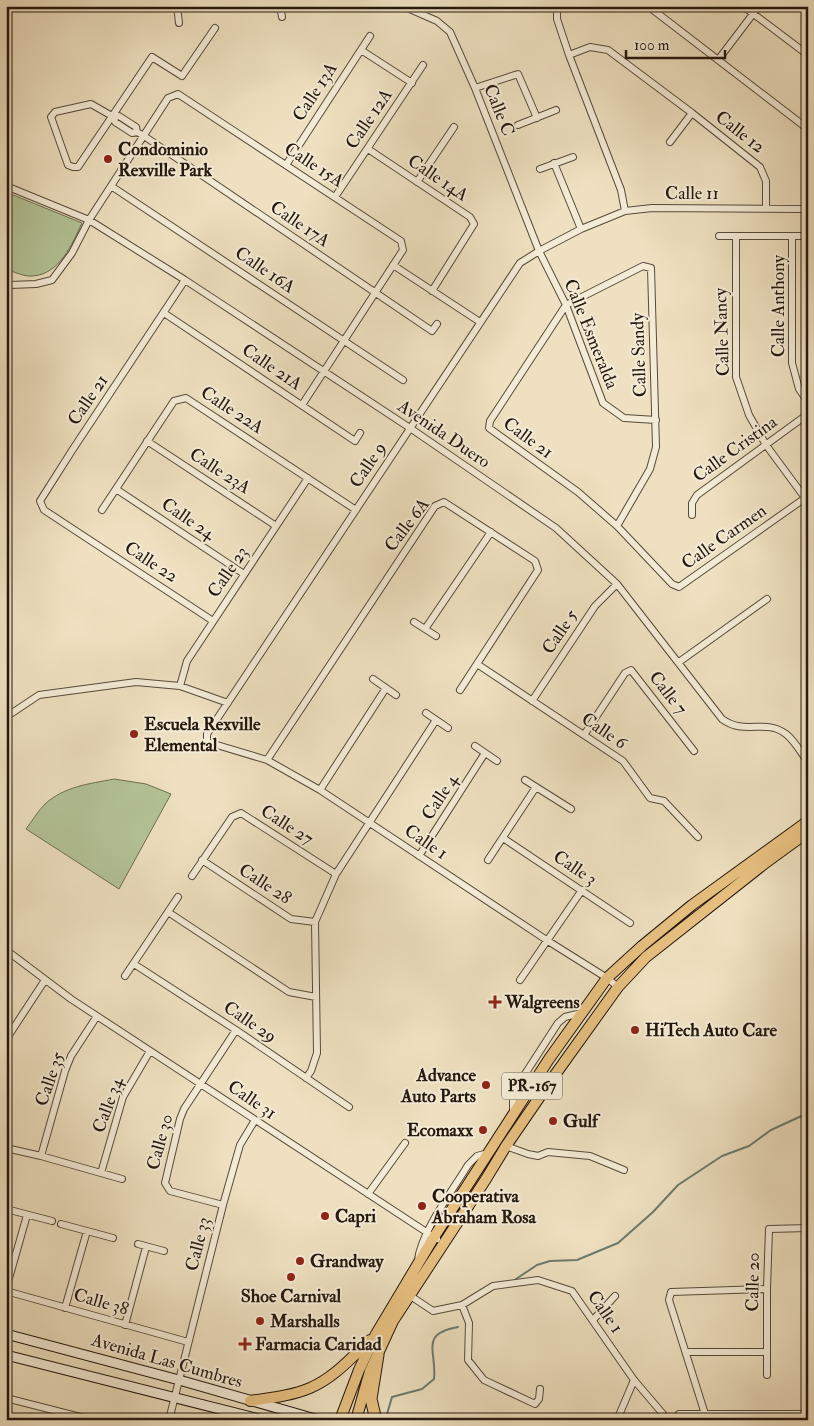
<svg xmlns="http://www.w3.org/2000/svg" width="814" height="1426" viewBox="0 0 814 1426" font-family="'IM FELL Double Pica',serif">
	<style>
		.green { fill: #b3c397; stroke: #6c6e52 }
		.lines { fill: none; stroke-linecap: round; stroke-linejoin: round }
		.stream { stroke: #6b7b6e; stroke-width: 2 }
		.street-casing { stroke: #564a3a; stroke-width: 8 }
		.secondary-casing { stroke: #24180e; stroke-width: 11 }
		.primary-casing { stroke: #24180e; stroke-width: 12 }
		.highway-casing { stroke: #24180e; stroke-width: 13 }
		.street { stroke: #f4ebd6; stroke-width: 6 }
		.secondary { stroke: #f4ebd6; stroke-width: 9 }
		.primary { stroke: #e7c080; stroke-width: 10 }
		.highway { stroke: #e7c080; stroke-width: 11 }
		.poi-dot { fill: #8f2418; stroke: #f4ebd6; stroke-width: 2 }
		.labels { text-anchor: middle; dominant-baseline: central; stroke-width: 4; stroke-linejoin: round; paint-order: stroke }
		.shield { fill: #f4ebd6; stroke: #62574a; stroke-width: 1 }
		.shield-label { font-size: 16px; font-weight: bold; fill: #24180e }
		.street-label { font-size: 18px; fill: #24180e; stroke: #f4ebd6 }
		.poi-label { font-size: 18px; font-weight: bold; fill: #24180e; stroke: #f4ebd6; text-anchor: start }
	</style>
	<rect width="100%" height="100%" fill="#eee0c0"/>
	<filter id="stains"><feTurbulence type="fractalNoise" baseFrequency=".004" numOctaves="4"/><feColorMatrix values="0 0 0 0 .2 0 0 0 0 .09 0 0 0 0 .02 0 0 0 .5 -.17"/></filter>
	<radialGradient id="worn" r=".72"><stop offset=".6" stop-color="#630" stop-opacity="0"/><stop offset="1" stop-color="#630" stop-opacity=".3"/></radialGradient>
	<path class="green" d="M 6,192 L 82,223 C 72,244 60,274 33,276 C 25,277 14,272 6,269 Z
		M 114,779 L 146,784 L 171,794 L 119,889 L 26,829 C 32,821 38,811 45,804 C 65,786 89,784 114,779 Z"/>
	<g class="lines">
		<path class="stream" d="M 516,1279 L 537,1265 L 550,1261 L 577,1260 L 618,1243 L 653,1212 L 678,1185 L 722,1156 L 749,1146 L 771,1130 L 808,1113
			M 387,1414 L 392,1397 L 422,1389 L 434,1379 C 437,1351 419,1334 458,1327"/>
		<defs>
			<path id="street" d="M 177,6 L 179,23
				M 280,6 L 282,17
				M 403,6 L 437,21 L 450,32 L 475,88 L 539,251 L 566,305 L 603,403 L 624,418 L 656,420
				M 557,6 L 557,19 L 569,55 L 621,190 L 625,211
				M 648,6 L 808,129
				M 743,6 L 808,55
				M 30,7 L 30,6
				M 361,50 L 412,83
				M 569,55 L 590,47 L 608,50 L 692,113 L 760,167 L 766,181 L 766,208
				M 718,60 L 759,6
				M 475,88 L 518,74 L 537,118
				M 114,117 L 115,122 L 132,133 L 137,132 L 144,136 L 432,331 L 437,324
				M 518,125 L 556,110
				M 137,132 L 136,127 L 119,116 L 114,117 L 112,116 L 91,104 L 55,112 L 51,117 L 68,165 L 73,167 L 78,167 L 80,164 L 152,57 L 182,76 L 215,28
				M 670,142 L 692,113
				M 368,149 L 470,217 L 474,224 L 432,291
				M 554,163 L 581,229
				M 286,165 L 370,36
				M 540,169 L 573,157
				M 417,182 L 454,127
				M 6,186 L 89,220 L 185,280 L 410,428 L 556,528 L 617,584 L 722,719 C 745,736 765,718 786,734 C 795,741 801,753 808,762
				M 111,186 L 403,380
				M 335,197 L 423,65
				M 719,236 L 808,236
				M 736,236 L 736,377 L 749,415 L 766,445 L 808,502
				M 792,236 L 792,363 L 799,389 L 808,402
				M 393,265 L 480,322
				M 185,280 L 73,449 L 40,501 L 44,510 L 213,621
				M 10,285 L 36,284 L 52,280 L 72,253 L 89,220 L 168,98 L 178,94 L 401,241 L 403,250 L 302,405
				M 164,313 L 355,441 L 360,433
				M 147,441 L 276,526
				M 116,489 L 244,574
				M 102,510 L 174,401 L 186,398 L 356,510
				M 692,515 L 692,503 L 697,495 L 808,414
				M 617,526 L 650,469 L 656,447 L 651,268 L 643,266 L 566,305 L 490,421 L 489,428 L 578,492 L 617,526 L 672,584 L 679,587 L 808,496
				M 414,622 L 436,636
				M 425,629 L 491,532
				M 679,662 L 767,599
				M 477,664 L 623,761 L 650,798 L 664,801 L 698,837
				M 373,679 L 396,695
				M 180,686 L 187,661 L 308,478
				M 532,701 L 595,606 L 617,584
				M 426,713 L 448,728
				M 6,717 L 39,695 L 136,682 L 180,686 L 228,703
				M 584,735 L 625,673 L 631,670 L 694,751
				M 475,746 L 497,761
				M 267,760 L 435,506 L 444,502 L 535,561 L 538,570 L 460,690
				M 525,780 L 571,809
				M 320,790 L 386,688
				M 503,838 L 630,923
				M 419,856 L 485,753
				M 202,860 L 291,919 L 315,922
				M 488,860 L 536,787
				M 192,876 L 232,817 L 241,813 L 336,874
				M 168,912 L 289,992 L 316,997
				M 6,950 L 71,999 L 437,1239
				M 134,964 L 236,1030 L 349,1107
				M 125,976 L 178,897
				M 520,980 L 582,890
				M 618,987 L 607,978 L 548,941 L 320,790 L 267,760 L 207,742 L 207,734 L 520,263 L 539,251 L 581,229 L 625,211 L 652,208 L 808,209
				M 6,1044 L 9,1035 L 45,980
				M 306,1078 L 311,1071 L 317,1053 L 315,922 L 336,874 L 436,720
				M 513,1112 L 513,1094 L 516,1088 L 558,1023 L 565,1017 L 581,1013
				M 506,1146 L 528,1154 L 538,1156 L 548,1152 L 590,1156 L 624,1170
				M 6,1148 L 41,1156 L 122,1179
				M 41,1156 L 65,1071 L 71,1056 L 97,1016
				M 101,1173 L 123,1097 L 150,1051
				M 368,1194 L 405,1143
				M 223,1205 L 170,1191 L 165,1183 L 180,1119 L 184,1109 L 236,1030
				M 6,1209 L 52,1221
				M 61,1224 L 113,1238
				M 138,1244 L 164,1251
				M 418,1260 C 421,1232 453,1190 468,1165 L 477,1156 L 488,1153
				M 6,1289 L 27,1215
				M 6,1291 L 188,1342
				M 409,1295 L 433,1311 L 462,1305 L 493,1286 L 538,1280 L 572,1291 L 634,1380 L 663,1414 L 661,1420
				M 462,1305 L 469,1323 L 468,1360 L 484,1380 L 535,1404 L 539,1399 L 540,1389
				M 65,1308 L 87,1231
				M 593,1320 L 615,1296
				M 125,1325 L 146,1247
				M 686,1352 L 767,1352
				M 767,1375 L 767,1289 L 769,1229 L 808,1228
				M 6,1398 L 92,1420
				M 679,1414 L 808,1414
				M 705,1414 L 669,1300 L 671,1292 L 767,1289
				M 169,1420 L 223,1205 L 240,1145 L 255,1120
				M 617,1420 L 634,1380"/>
			<path id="secondary" d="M 6,1334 L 179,1380 L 319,1420
				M 6,1355 L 263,1420"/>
			<path id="primary" d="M 250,1401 C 270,1398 291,1396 310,1388 C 334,1378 352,1357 370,1340
				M 340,1420 L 359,1370 L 376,1334 L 434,1237 L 549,1059 L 607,978 L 642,946 L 692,905 L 808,821
				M 356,1420 L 370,1371 L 393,1321 L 486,1179 L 506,1146 L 552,1079 L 618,987 L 646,957 L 764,864 L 808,832"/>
			<path id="highway" d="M 376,1420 L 371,1399 L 378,1355"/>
		</defs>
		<use href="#street" class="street-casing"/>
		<use href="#secondary" class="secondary-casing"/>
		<use href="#primary" class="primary-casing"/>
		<use href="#highway" class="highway-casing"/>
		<use href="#street" class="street"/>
		<use href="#secondary" class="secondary"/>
		<use href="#primary" class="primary"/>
		<use href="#highway" class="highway"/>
	</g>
	<g class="poi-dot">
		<circle cx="108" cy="159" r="5"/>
		<circle cx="134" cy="734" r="5"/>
		<path d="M492.5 994.5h5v5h5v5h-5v5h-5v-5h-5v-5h5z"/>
		<circle cx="635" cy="1030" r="5"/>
		<circle cx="486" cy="1085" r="5"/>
		<circle cx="553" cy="1121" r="5"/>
		<circle cx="483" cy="1130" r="5"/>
		<circle cx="422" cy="1206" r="5"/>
		<circle cx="325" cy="1216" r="5"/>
		<circle cx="300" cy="1261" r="5"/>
		<circle cx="291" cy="1277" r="5"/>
		<circle cx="260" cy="1321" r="5"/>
		<path d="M242.5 1336.5h5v5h5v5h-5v5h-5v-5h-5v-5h5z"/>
	</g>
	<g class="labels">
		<rect class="shield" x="502" y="1072.5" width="60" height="27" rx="4"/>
		<g class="shield-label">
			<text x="532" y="1086">PR-167</text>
		</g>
		<g class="street-label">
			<text transform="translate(315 92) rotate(-57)">Calle 13A</text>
			<text transform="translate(499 110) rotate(68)">Calle C</text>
			<text transform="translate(369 119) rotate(-56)">Calle 12A</text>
			<text transform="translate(740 132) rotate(38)">Calle 12</text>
			<text transform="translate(314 165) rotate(33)">Calle 15A</text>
			<text transform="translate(438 178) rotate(34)">Calle 14A</text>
			<text x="692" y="193">Calle 11</text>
			<text transform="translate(300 224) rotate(34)">Calle 17A</text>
			<text transform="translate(265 270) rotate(34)">Calle 16A</text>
			<text transform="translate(778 306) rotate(-90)">Calle Anthony</text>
			<text transform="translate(722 332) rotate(-92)">Calle Nancy</text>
			<text transform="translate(591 334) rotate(68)">Calle Esmeralda</text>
			<text transform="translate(639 355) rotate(-92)">Calle Sandy</text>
			<text transform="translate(272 367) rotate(34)">Calle 21A</text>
			<text transform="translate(88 400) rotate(-56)">Calle 21</text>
			<text transform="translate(232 410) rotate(33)">Calle 22A</text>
			<text transform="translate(444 434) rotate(34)">Avenida Duero</text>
			<text transform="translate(528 438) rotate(36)">Calle 21</text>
			<text transform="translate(735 449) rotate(-36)">Calle Cristina</text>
			<text transform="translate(368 465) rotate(-56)">Calle 9</text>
			<text transform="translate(220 471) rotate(33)">Calle 23A</text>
			<text transform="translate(188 519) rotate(34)">Calle 24</text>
			<text transform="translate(407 525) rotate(-53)">Calle 6A</text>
			<text transform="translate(724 537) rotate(-35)">Calle Carmen</text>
			<text transform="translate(151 562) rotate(33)">Calle 22</text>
			<text transform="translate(228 572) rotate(-56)">Calle 23</text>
			<text transform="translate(560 632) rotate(-56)">Calle 5</text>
			<text transform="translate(668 693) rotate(52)">Calle 7</text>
			<text transform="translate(604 731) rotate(34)">Calle 6</text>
			<text transform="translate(440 797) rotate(-57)">Calle 4</text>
			<text transform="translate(287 825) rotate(33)">Calle 27</text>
			<text transform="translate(426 842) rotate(34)">Calle 1</text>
			<text transform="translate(575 868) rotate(34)">Calle 3</text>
			<text transform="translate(265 884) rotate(33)">Calle 28</text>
			<text transform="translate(250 1022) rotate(34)">Calle 29</text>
			<text transform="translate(50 1079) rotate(-71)">Calle 35</text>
			<text transform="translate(252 1100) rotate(34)">Calle 31</text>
			<text transform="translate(108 1105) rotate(-70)">Calle 34</text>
			<text transform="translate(160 1142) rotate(-75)">Calle 30</text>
			<text transform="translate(198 1244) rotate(-76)">Calle 33</text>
			<text transform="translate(753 1282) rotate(-89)">Calle 20</text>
			<text transform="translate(101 1302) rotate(16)">Calle 38</text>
			<text transform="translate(605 1312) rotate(55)">Calle 1</text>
			<text transform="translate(167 1361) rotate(16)">Avenida Las Cumbres</text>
		</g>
		<g class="poi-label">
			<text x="118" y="149">Condominio<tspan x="118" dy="21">Rexville Park</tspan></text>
			<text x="144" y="724">Escuela Rexville<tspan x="144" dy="21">Elemental</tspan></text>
			<text x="505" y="1002">Walgreens</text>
			<text x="645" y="1030">HiTech Auto Care</text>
			<text x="476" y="1075" text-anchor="end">Advance<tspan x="476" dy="21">Auto Parts</tspan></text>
			<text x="563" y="1121">Gulf</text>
			<text x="473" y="1130" text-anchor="end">Ecomaxx</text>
			<text x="432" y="1196">Cooperativa<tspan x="432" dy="21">Abraham Rosa</tspan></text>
			<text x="335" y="1216">Capri</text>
			<text x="310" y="1261">Grandway</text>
			<text x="291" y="1296" text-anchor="middle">Shoe Carnival</text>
			<text x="270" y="1321">Marshalls</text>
			<text x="255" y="1344">Farmacia Caridad</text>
		</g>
	</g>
	<rect width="814" height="1426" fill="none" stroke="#eee0c0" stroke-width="25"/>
	<rect x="8" y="8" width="799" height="1411" fill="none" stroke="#24180e" stroke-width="2.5"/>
	<rect x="12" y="12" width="789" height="1401" fill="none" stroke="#24180e"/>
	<path d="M626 50v8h99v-8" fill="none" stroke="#24180e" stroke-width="2.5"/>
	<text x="634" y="50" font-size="15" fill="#24180e" stroke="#f4ebd6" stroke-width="4" paint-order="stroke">100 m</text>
	<rect width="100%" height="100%" filter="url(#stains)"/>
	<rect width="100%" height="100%" fill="url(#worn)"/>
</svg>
